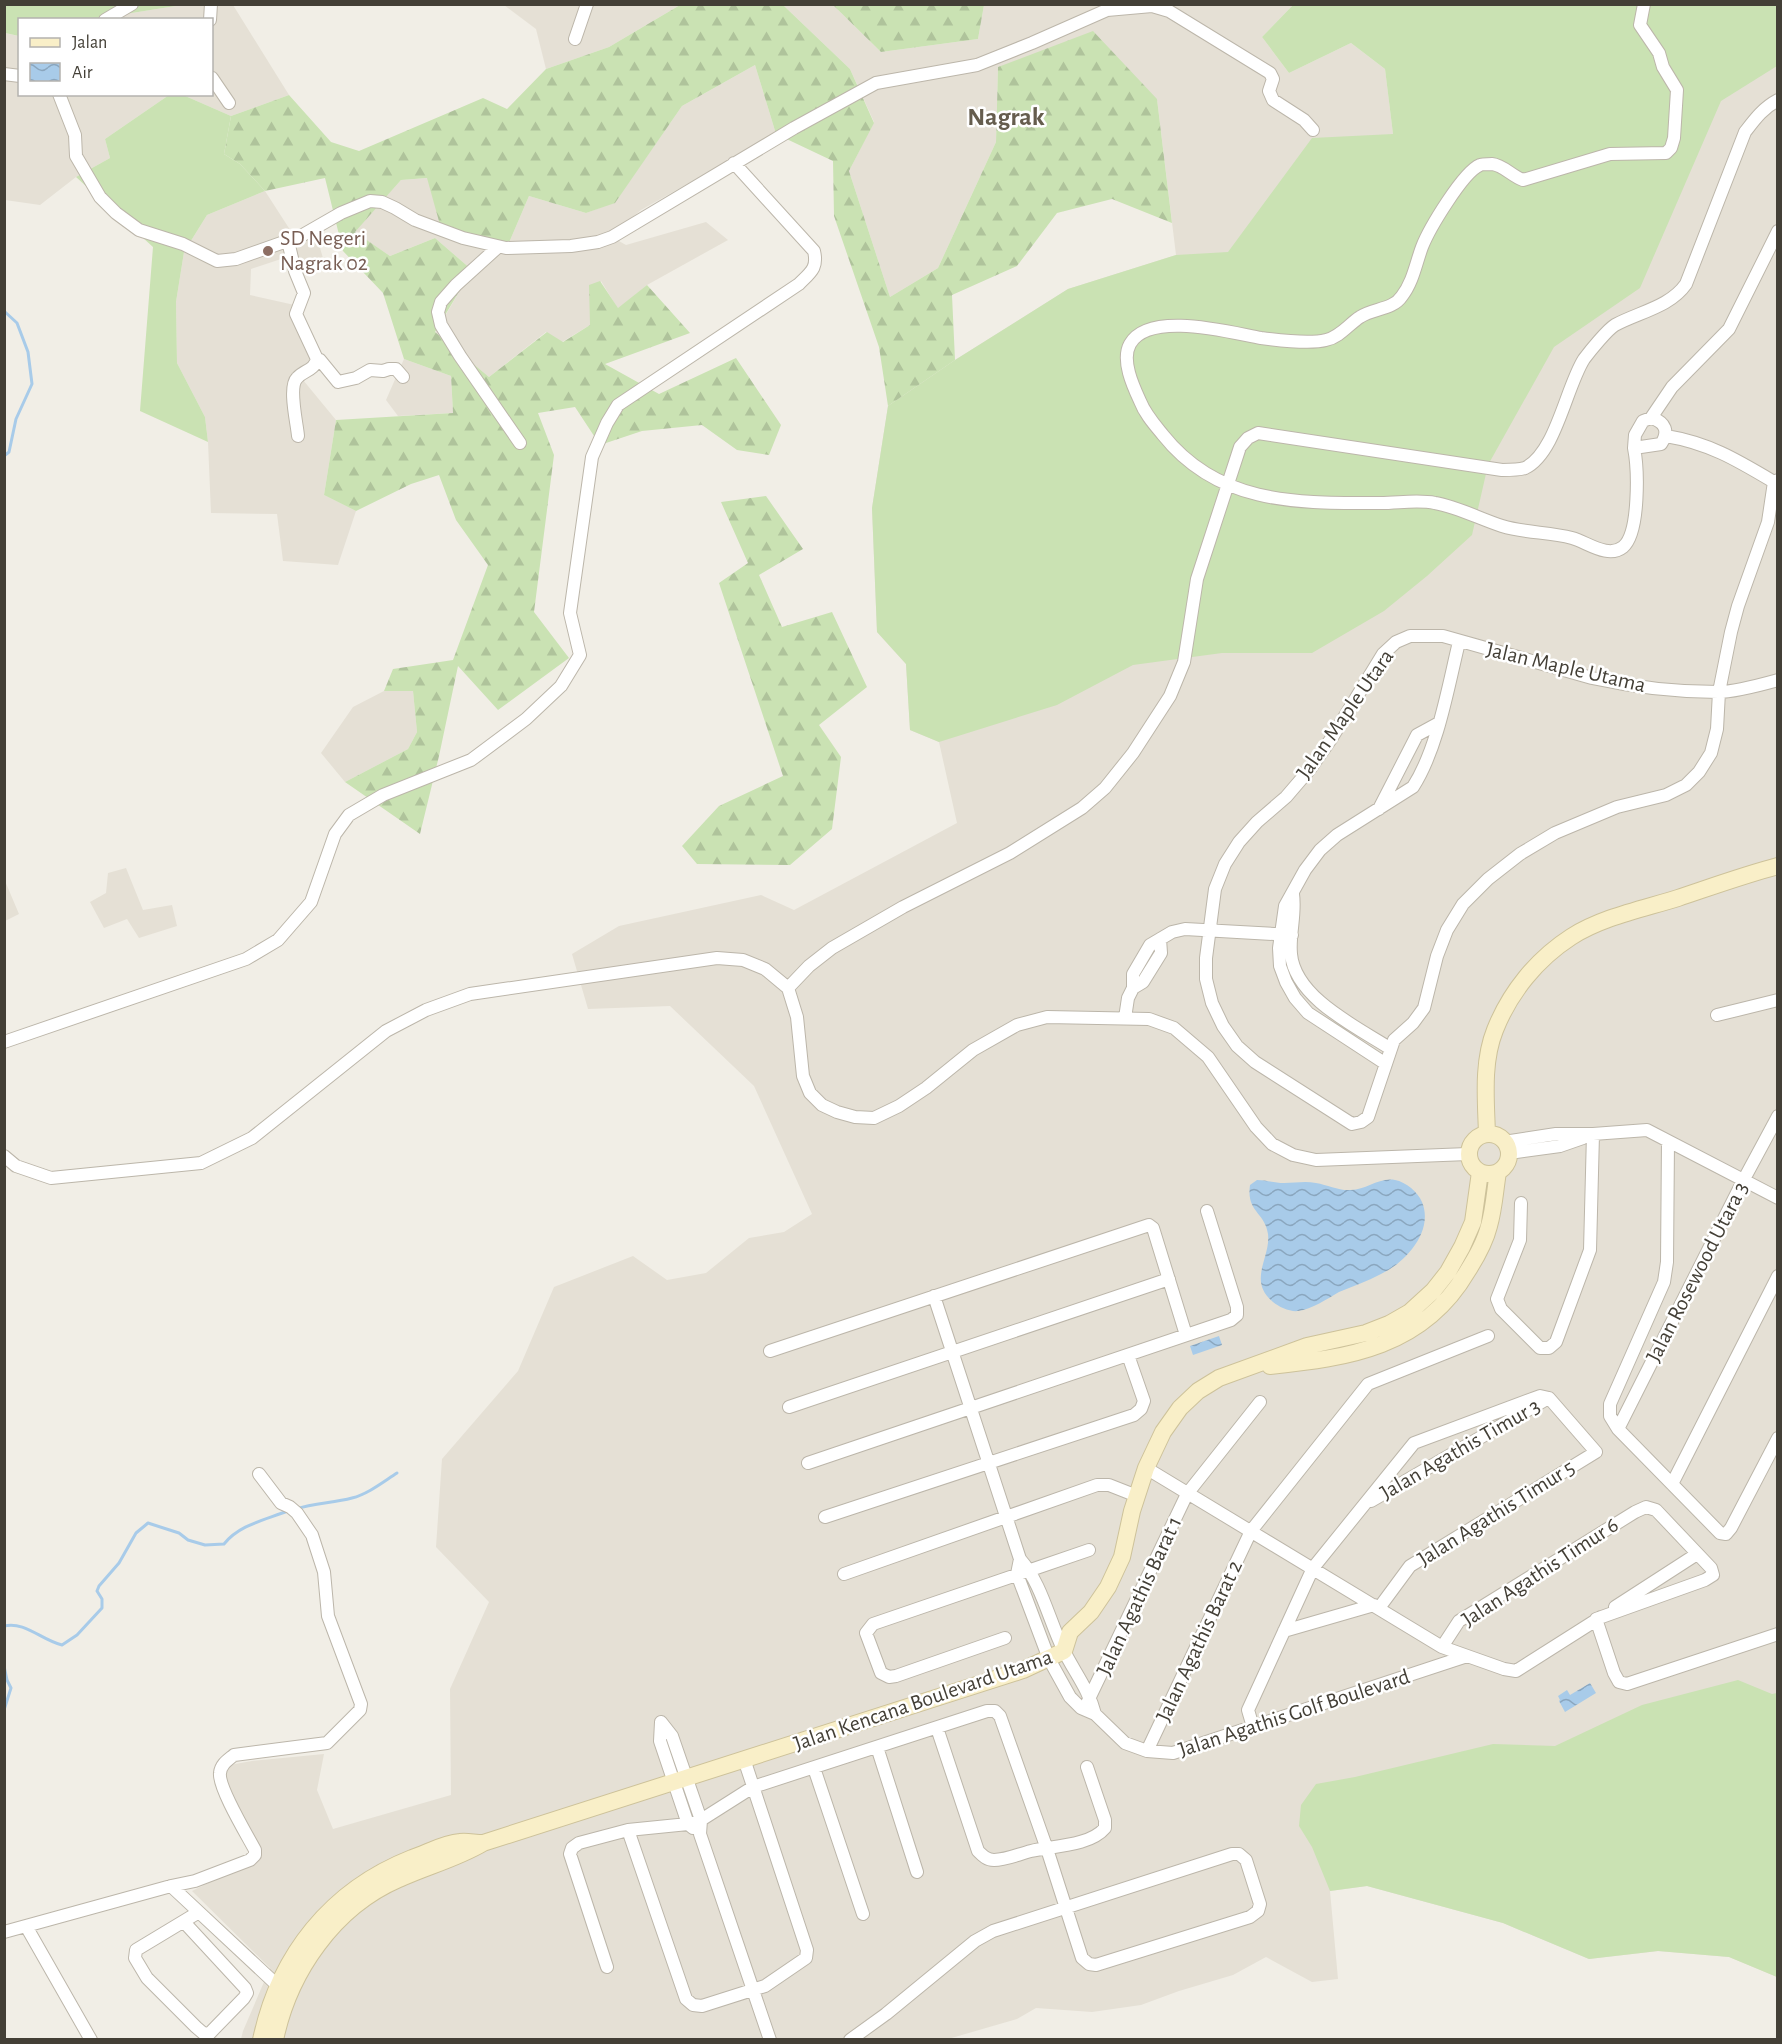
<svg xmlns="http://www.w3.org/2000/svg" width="1782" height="2044" viewBox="0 0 1782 2044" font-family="'Alegreya Sans',sans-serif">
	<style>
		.residential { fill: #e5e0d5 }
		.grass { fill: #cae2b3 }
		.forest { fill: url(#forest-firs) }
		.water { fill: url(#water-waves) }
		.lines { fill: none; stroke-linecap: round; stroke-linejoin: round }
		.stream { stroke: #a8cbe9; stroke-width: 3 }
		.street-casing { stroke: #bcb6aa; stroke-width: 14 }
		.secondary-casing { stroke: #cdc29a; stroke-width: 18 }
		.street { stroke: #fff; stroke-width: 12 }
		.secondary { stroke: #f9efc8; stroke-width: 16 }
		.education-dot { fill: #8d6e63; stroke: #fff; stroke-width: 2 }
		.labels { text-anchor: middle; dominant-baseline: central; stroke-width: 5; stroke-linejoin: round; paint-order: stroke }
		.education-label { font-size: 22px; fill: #785e54; stroke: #fff; text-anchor: start }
		.street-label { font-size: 22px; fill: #433f36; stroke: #fff }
		.quarter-label { font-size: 26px; font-weight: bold; fill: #655d4e; stroke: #fff }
	</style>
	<defs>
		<pattern id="forest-firs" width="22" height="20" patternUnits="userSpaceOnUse" patternTransform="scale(1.5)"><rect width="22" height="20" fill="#cae2b3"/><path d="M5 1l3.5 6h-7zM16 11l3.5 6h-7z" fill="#afc39b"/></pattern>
		<pattern id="water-waves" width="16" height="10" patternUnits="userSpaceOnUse" patternTransform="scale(1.5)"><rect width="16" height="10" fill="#a8cbe9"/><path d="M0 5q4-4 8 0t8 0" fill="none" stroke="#8aa6be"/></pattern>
	</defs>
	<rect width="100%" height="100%" fill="#f1eee6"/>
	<path class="residential" d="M 182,5 L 233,5 L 289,95 L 231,116 L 183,95 L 212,94 L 212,20 L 109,20 L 113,16 Z
		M 504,5 L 680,5 L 609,47 L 546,69 L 536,29 Z
		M 783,5 L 833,5 L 881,52 L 978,39 L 984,5 L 1293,5 L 1262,37 L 1289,73 L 1351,43 L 1385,69 L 1393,134 L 1777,5 L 1777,1977 L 1729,1957 L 1658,1951 L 1589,1959 L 1503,1923 L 1367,1886 L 1330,1891 L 1338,1979 L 1312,1982 L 1266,1957 L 1233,1975 L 1179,1991 L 1141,2005 L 1092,2012 L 1036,2008 L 1017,2019 L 948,2039 L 241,2039 L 243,2031 L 270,1968 L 192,1891 L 258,1858 L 218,1783 L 224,1766 L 252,1761 L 324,1754 L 317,1790 L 333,1829 L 451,1795 L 450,1689 L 489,1602 L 436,1547 L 442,1459 L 518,1371 L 554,1287 L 633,1256 L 667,1280 L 706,1273 L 749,1238 L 784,1232 L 812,1214 L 754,1086 L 670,1006 L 588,1009 L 572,954 L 619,926 L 761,895 L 794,910 L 957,823 L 939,742 L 910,730 L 906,664 L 877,632 L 872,508 L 888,406 L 955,360 L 1068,289 L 1176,255 L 1157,99 L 998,67 L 996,142 L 938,268 L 890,297 L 849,171 L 874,122 L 850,69 Z
		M 4,33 L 19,36 L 20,94 L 169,95 L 105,139 L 110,158 L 76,177 L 40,205 L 5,200 Z
		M 755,65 L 776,134 L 641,210 L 610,236 L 626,245 L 706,222 L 728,240 L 647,285 L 618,309 L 601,281 L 590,325 L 562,342 L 546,332 L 489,377 L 435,333 L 472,270 L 435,238 L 390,256 L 354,232 L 401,180 L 428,178 L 441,225 L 508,245 L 529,196 L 586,213 L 615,202 L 682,106 Z
		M 265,191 L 296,239 L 318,241 L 325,265 L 305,274 L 287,257 L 251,269 L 250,295 L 299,306 L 325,364 L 303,380 L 336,420 L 324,495 L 356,511 L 338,565 L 283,561 L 277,514 L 211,513 L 208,442 L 205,417 L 177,363 L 176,302 L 184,252 L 207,215 Z
		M 404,359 L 451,376 L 453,413 L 398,416 L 386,400 Z
		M 384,691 L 413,691 L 417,732 L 408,749 L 345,782 L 321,753 L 353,707 Z
		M 126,868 L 143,910 L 172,905 L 177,926 L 139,938 L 127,919 L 104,928 L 90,902 L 106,893 L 108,873 Z
		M 5,881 L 19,914 L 5,921 L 4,921 Z"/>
	<path class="grass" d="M 4,5 L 182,5 L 113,16 L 109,19 L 20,20 L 19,36 L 5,33 Z
		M 1293,5 L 1777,5 L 1777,66 L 1721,101 L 1640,288 L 1554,347 L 1488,465 L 1472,535 L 1427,576 L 1384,611 L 1312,653 L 1222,653 L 1133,665 L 1057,705 L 939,742 L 910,730 L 906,664 L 877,632 L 872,508 L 888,406 L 955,360 L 1068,289 L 1176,255 L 1228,252 L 1312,138 L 1393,134 L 1385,69 L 1351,43 L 1289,73 L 1262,37 Z
		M 169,95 L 183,95 L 231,116 L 224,154 L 240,164 L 265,191 L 207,215 L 184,252 L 176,302 L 177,363 L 205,417 L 208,442 L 140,411 L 153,247 L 76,177 L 110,158 L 105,139 Z
		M 1738,1680 L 1772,1694 L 1777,1693 L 1777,1977 L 1729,1957 L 1658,1951 L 1589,1959 L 1503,1923 L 1367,1886 L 1330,1891 L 1312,1847 L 1299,1826 L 1301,1805 L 1316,1784 L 1355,1777 L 1493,1744 L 1555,1746 L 1642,1705 Z"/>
	<path class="forest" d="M 680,5 L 783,5 L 850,69 L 874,123 L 849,171 L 890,297 L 938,268 L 996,142 L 998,67 L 1093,31 L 1157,99 L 1172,223 L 1112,199 L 1057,213 L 1017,266 L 952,295 L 955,360 L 888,406 L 879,347 L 834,216 L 833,161 L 776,134 L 755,65 L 682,106 L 615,203 L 586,213 L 529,196 L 508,245 L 440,225 L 427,178 L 401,180 L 355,232 L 390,256 L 435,238 L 472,270 L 435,332 L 489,377 L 547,332 L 563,342 L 590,325 L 589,285 L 600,281 L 618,308 L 647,285 L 690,333 L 605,364 L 659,394 L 736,358 L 781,425 L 769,455 L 737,450 L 702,425 L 642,431 L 600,445 L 575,407 L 538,413 L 554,455 L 534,612 L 569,658 L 498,710 L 458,666 L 439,756 L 420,834 L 345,782 L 408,749 L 417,732 L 413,691 L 384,691 L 393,669 L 453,660 L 488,565 L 456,520 L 439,475 L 411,484 L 356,511 L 324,495 L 336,420 L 453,413 L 451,376 L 404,359 L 383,293 L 343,251 L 325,178 L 265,191 L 240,164 L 224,154 L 231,116 L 289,95 L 331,142 L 359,151 L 483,98 L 507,109 L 546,69 L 609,47 Z
		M 833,5 L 984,5 L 978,39 L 881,52 Z
		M 766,496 L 803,549 L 759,575 L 782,627 L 832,612 L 867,687 L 819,725 L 841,757 L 832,829 L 790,865 L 697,864 L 682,846 L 719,806 L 783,776 L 719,583 L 748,563 L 721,502 Z"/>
	<path class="water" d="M 1257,1180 C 1266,1180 1275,1183 1284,1183 C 1295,1183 1305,1181 1316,1183 C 1328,1185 1339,1191 1351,1190 C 1366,1190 1379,1177 1395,1180 C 1406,1182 1418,1192 1422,1202 C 1434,1231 1406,1262 1381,1274 C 1368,1281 1353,1286 1339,1292 C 1327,1299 1312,1309 1298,1311 C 1290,1312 1279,1307 1273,1302 C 1247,1281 1271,1257 1268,1234 C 1265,1212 1246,1212 1250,1185 Z
		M 1219,1336 L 1222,1345 L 1193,1355 L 1190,1346 Z
		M 1590,1683 L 1596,1693 L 1565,1712 L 1559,1701 L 1560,1700 L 1558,1696 L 1567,1690 L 1570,1695 Z"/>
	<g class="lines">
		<path class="stream" d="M 4,311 L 17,323 L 28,352 L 32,384 L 16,419 L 9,452 L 4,456
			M 296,1509 C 314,1503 333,1503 352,1498 C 368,1494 383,1482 397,1473
			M 4,1626 C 25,1621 41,1640 62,1645 L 77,1635 L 102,1608 L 102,1599 L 97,1591 L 99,1586 L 119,1563 L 136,1533 L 148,1523 L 179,1533 L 188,1540 L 205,1545 L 224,1544 C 240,1524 266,1520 290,1510
			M 4,1666 L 7,1680 L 11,1688 L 4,1710"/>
		<defs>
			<path id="street" d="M 105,20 L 132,4
				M 210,20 L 211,4
				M 575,39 L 587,4
				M 4,74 L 20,76
				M 212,78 L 229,103
				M 59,94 L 75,135 L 76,156 L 100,197 L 116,213 L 139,230 L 183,244 L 217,261 L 236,259 L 301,236 L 341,213 L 370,201 L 382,202 L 395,208 L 415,220 L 463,238 L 506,248 L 571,246 L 598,242 L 612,237 L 794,128 L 876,83 L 977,65 L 1032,43 L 1107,10 L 1152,6 L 1169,11 L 1270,73 L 1273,79 L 1269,91 L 1273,100 L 1304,120 L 1313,130
				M 288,241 L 295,271 L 304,293 L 296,314 L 317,359 C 314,371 304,370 297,378 C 288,387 297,423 298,436
				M 498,247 L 456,285 L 441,302 L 438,312 L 441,325 L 460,356 L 520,443
				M 317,359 L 320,360 L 338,382 L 356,378 L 370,370 L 383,371 L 389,369 L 396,369 L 403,377
				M 1651,418 C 1666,422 1669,432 1661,444 L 1634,448 L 1635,435 L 1643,421 L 1651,418 L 1672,387 L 1729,329 L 1778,231
				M 1666,436 C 1709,443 1737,460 1774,482
				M 1634,448 C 1638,468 1640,533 1623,547 C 1608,559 1587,542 1572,538 C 1549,532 1525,533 1502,526 C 1480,519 1458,507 1435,503 C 1415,499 1395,504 1375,503 C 1295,503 1218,504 1163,435 C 1154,424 1145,414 1140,401 C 1133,386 1121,360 1130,344 C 1149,310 1232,333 1261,338 C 1276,340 1311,344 1326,340 C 1340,337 1349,324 1360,317 C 1373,308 1393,310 1402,296 C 1413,282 1416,263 1422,247 C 1429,229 1463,172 1480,165 C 1482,164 1490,164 1492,164 C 1503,165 1512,176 1523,180 L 1610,154 L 1666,153 L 1671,148 L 1674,138 L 1677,90 L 1663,67 L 1659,53 L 1640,25 L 1644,4
				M 1778,480 L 1774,482 L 1768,522 L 1738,606 L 1731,632 L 1719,692 L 1717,729 L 1711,753 L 1699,772 L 1686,785 L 1666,795 L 1617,807 L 1555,833 L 1520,854 L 1488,879 L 1463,904 L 1447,930 L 1437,956 L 1424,1008 L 1413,1023 L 1394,1040 L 1368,1117 L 1361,1122 L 1352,1124 L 1255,1062 L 1237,1046 L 1223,1026 L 1212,1003 L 1206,979 L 1206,958 L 1215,889 L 1225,864 L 1239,842 L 1257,822 L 1286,797 L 1310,769 L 1331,739 L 1383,654 L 1396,642 L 1410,636 L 1443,636 L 1592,678 C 1633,687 1676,692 1718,692 C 1735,692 1760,685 1778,680
				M 1379,809 L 1417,735 L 1439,723
				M 1293,894 C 1296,915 1289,934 1291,954 C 1295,998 1357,1027 1391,1049
				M 788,988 L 809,966 L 832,948 L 903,907 L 1010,853 L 1082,808 L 1105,788 L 1133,753 L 1170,696 L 1184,662 L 1197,579 L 1240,447 L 1248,438 L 1258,433 L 1502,470 C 1509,470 1519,470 1525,468 C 1556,453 1566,387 1584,359 C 1590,351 1607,330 1615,325 C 1639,312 1670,307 1686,284 L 1745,132 C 1755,119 1763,108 1778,100
				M 1133,988 L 1143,982 L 1161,953 L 1160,939
				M 1717,1015 L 1778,1000
				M 1125,1018 L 1128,998 L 1133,988 L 1133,974 L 1150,945 L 1172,932 L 1185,929 L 1292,935
				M 4,1042 L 246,959 L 278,940 L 311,902 L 335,834 L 349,815 L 383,795 L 471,760 L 526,719 L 561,686 L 580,655 L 570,613 L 592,457 L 607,423 L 618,405 L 799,284 C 811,272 818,268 814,251 L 734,163
				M 1386,1064 L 1308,1013 L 1295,998 L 1286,982 L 1280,966 L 1279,948 L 1285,906 L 1305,870 L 1320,850 L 1337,835 L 1413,787 C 1438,748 1448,687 1459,642
				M 1668,1141 L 1667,1262 L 1664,1282 L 1610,1404 L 1610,1416 L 1618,1429 L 1720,1533 L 1726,1534 L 1731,1528 L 1778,1438
				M 1504,1142 L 1556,1134 L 1593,1134 L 1647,1130 L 1778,1198
				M 1509,1153 L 1560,1146 L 1583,1138
				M 4,1156 L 16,1166 L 51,1178 L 201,1163 L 252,1138 L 386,1031 L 426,1010 L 470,994 L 717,958 L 743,960 L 765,969 L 788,988 L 797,1017 L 803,1076 L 810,1093 L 822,1105 L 837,1112 L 855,1117 L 874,1118 L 899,1106 L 926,1088 L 973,1050 L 1017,1025 L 1047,1017 L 1149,1019 L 1174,1028 L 1208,1057 L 1256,1127 L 1272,1144 L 1293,1155 L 1316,1160 L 1468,1154
				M 1521,1203 L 1520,1240 L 1497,1299 L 1501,1309 L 1540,1348 L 1549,1348 L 1556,1342 L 1590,1250 L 1593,1134
				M 934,1296 L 1020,1559 C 1042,1584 1049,1621 1064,1651 C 1075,1673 1089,1690 1095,1714
				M 770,1351 L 1149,1225 L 1153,1228 L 1186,1335
				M 789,1407 L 1169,1279
				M 1618,1429 L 1743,1181 L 1778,1116
				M 808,1463 L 1231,1320 L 1237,1315 L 1237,1307 L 1207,1211
				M 1146,1468 L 1442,1647 L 1504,1669 L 1516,1671 L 1601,1617
				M 1672,1484 L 1778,1276
				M 1371,1501 L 1545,1400
				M 825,1517 L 1134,1415 L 1141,1409 L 1144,1401 L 1128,1355
				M 1020,1559 L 1017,1574 L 1049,1659 L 1070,1697 L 1081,1708 L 1095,1714 L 1125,1743 L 1147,1751 L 1173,1753 L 1467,1656
				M 844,1574 L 1097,1485 L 1109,1485 L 1137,1496
				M 1615,1607 L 1697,1554
				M 1379,1608 L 1410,1566 L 1596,1452 L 1549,1398
				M 1284,1631 L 1374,1605
				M 1005,1638 L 896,1676 L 889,1677 L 881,1673 L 866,1633 L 873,1624 L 1089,1550
				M 1442,1647 L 1459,1621 L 1635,1512 L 1646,1507 L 1656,1510 L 1711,1568 L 1713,1575 L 1705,1580 L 1596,1619 L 1614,1673 L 1619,1682 L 1627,1684 L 1778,1634
				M 1088,1701 L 1187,1494 L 1260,1402
				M 661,1722 L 672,1736 L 701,1820 L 700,1834 L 770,2040
				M 661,1722 L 660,1741 L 688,1824 L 693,1828
				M 1253,1727 L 1248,1710 L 1313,1568 L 1414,1443 L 1540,1396 L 1549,1398
				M 937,1728 L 978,1851 C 983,1856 987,1860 994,1860 C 1006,1860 1019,1854 1031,1851 C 1053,1846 1090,1846 1105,1828 L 1105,1820 L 1087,1767
				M 877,1747 L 917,1872
				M 1147,1751 L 1251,1531 L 1368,1384 L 1488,1336
				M 814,1768 L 863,1914
				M 628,1830 L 686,1999 L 693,2005 L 702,2006 L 765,1986 L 806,1958 L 807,1950 L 744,1759
				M 171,1886 L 277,1985
				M 184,1922 L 245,1988 L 247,1993 L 244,1998 L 209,2034 L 203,2033 L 196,2027 L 147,1978 L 135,1958 L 136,1950 L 199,1912
				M 26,1926 L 91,2040
				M 4,1932 L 171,1886 L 195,1881 L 250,1860 L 255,1855 L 255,1850 C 247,1835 218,1787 220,1773 C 221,1764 228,1760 234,1755 L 327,1743 L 360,1710 L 361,1704 L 328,1616 L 324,1572 L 312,1535 L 297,1513 L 290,1507 L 281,1503 L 259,1474
				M 607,1967 L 570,1854 L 572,1848 L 579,1843 L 628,1830 L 688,1824 L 701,1820 L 753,1787 L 987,1711 L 995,1711 L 1000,1716 L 1047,1849 L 1082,1958 L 1089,1964 L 1096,1965 L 1250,1917 L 1258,1911 L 1260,1904 L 1246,1860 L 1239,1854 L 1232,1854 L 993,1931 L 975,1941 L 886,2014 L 850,2040"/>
			<path id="secondary" d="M 1487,1134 C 1486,1101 1482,1062 1495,1030 C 1510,992 1537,959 1571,937 C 1602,917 1643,909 1678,898 C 1711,887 1744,875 1778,866
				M1469 1154a20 20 0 1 1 40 0a20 20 0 1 1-40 0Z
				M 1270,1366 C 1349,1358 1423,1347 1467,1272 C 1476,1258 1485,1242 1489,1226 C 1494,1209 1495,1190 1498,1172
				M 261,2040 C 279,1955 331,1890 412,1858 C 427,1853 444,1843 460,1842 C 467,1841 475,1843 483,1843
				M 275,2040 C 289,1972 334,1907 399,1879 C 427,1866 456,1859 483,1843 L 1023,1670 L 1064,1651 L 1070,1632 L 1091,1612 L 1108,1587 L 1122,1557 L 1132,1511 L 1146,1468 L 1163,1432 L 1180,1408 L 1198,1391 L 1219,1378 L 1307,1346 L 1366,1333 L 1389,1324 L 1410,1312 L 1433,1291 L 1448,1272 L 1462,1247 L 1473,1222 L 1480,1172"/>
		</defs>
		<use href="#street" class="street-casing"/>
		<use href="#secondary" class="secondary-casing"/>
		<use href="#street" class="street"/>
		<use href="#secondary" class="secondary"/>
	</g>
	<circle class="education-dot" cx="268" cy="251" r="6"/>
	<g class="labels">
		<g class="education-label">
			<text x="280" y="238">SD Negeri<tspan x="280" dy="25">Nagrak 02</tspan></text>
		</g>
		<g class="street-label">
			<text transform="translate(1566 667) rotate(13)">Jalan Maple Utama</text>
			<text transform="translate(1345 714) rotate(-55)">Jalan Maple Utara</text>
			<text transform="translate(1697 1272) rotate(-63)">Jalan Rosewood Utara 3</text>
			<text transform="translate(1460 1449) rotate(-30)">Jalan Agathis Timur 3</text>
			<text transform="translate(1496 1513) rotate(-32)">Jalan Agathis Timur 5</text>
			<text transform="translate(1540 1572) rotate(-33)">Jalan Agathis Timur 6</text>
			<text transform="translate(1139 1596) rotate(-65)">Jalan Agathis Barat 1</text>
			<text transform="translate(1199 1641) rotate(-65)">Jalan Agathis Barat 2</text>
			<text transform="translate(923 1700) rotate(-19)">Jalan Kencana Boulevard Utama</text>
			<text transform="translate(1294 1713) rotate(-18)">Jalan Agathis Golf Boulevard</text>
		</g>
		<g class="quarter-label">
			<text x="1006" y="117">Nagrak</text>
		</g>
	</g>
	<rect width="1782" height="2044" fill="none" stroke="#433f36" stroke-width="12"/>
	<rect x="18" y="18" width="195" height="78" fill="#ffffff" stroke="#b4b2af" stroke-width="1.5"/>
	<rect x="30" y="38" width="30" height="9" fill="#f9efc8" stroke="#b4b2af" stroke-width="1.5"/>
	<text x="72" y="48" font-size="18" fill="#433f36">Jalan</text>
	<rect x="30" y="63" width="30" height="18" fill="url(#water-waves)" stroke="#b4b2af" stroke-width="1.5"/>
	<text x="72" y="78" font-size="18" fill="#433f36">Air</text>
</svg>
